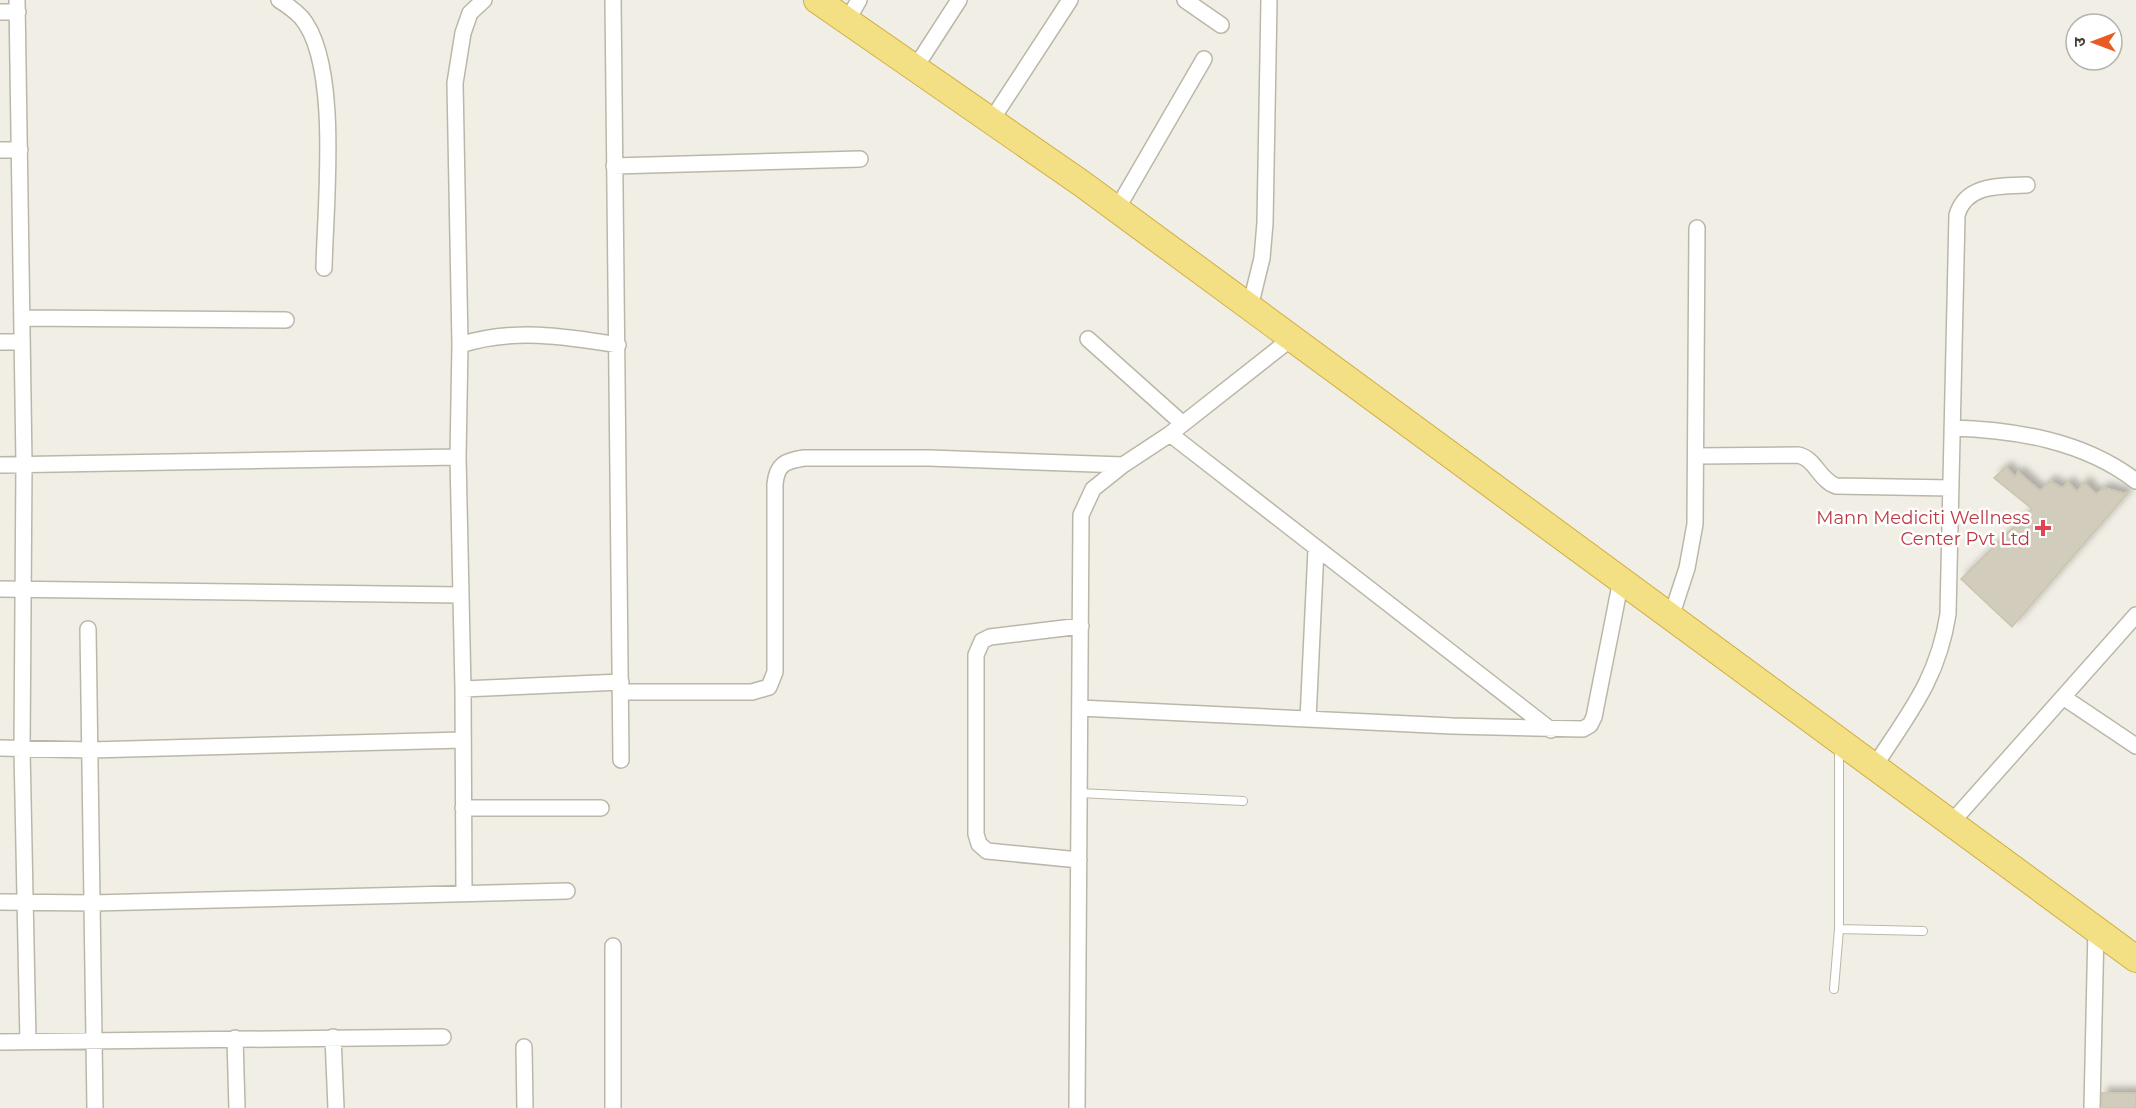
<svg xmlns="http://www.w3.org/2000/svg" width="2136" height="1108" viewBox="0 0 2136 1108" font-family="Montserrat,'Noto Sans Devanagari',sans-serif">
	<style>
		.building { fill: #d1ccbb; stroke: #cbc4af; stroke-width: 1.5; filter: url(#shadow) }
		.lines { fill: none; stroke-linecap: round; stroke-linejoin: round }
		.service-casing { stroke: #bbb7a8; stroke-width: 10 }
		.minor-casing { stroke: #bbb7a8; stroke-width: 18 }
		.trunk-casing { stroke: #d0ae40; stroke-width: 28 }
		.service { stroke: #fff; stroke-width: 8 }
		.minor { stroke: #fff; stroke-width: 15 }
		.trunk { stroke: #f4e084; stroke-width: 26 }
		.health-dot { fill: #e0444e; stroke: #fff; stroke-width: 2 }
		.labels { text-anchor: middle; dominant-baseline: central; stroke-width: 5; stroke-linejoin: round; paint-order: stroke }
		.health-label { font-size: 18px; fill: #be3a42; stroke: #fff; text-anchor: end }
	</style>
	<defs>
		<filter id="shadow"><feDropShadow dx="5.5" dy="-5.5" stdDeviation="3" flood-color="#0004"/></filter>
	</defs>
	<rect width="100%" height="100%" fill="#f1efe5"/>
	<path class="building" d="M 2006,467 L 2015,477 L 2018,472 L 2040,491 L 2050,481 L 2062,488 L 2068,482 L 2077,492 L 2084,482 L 2096,494 L 2104,488 L 2127,494 L 2012,627 L 1961,579 L 2032,509 L 1994,478 Z
		M 2102,1093 L 2136,1093 L 2136,1108 L 2102,1108 Z"/>
	<g class="lines">
		<defs>
			<path id="service" d="M 1079,793 L 1243,801
				M 1839,929 L 1923,931
				M 1834,989 L 1839,929 L 1839,748"/>
			<path id="minor" d="M 17,0 L 24,464 L 22,750 L 28,1042
				M 279,0 C 287,5 295,11 301,17 C 341,63 325,207 324,268
				M 613,0 L 621,760
				M 1185,0 L 1221,25
				M 0,12 L 18,12
				M 847,21 L 859,0
				M 915,68 L 959,0
				M 991,121 L 1070,0
				M 0,150 L 20,150
				M 614,166 L 860,159
				M 1117,209 L 1204,59
				M 1250,307 L 1262,258 L 1265,223 L 1269,0
				M 22,318 L 286,320
				M 1088,339 L 1183,424
				M 0,342 L 22,342
				M 460,345 C 512,328 564,336 618,345
				M 1952,428 C 2017,430 2084,441 2136,481
				M 1170,434 L 1551,730
				M 1696,456 L 1798,455 C 1815,458 1819,480 1836,486 L 1951,488
				M 0,465 L 458,457
				M 0,589 L 460,595
				M 1671,617 L 1687,568 L 1695,524 L 1697,228
				M 88,629 L 95,1108
				M 463,689 L 621,682
				M 621,692 L 752,692 L 769,687 L 775,672 L 775,484 C 777,464 785,461 804,458 L 929,458 L 1123,465
				M 2063,697 L 2136,746
				M 1080,708 L 1452,726 L 1583,729 L 1590,725 L 1594,717 L 1621,580
				M 1308,719 L 1316,549
				M 0,748 L 91,750 L 463,740
				M 1874,767 C 1909,713 1938,679 1948,614 L 1957,215 C 1966,184 2000,186 2027,185
				M 463,808 L 601,808
				M 1951,823 L 2136,615
				M 1079,860 L 987,851 L 979,844 L 976,834 L 976,655 L 982,641 L 990,637 L 1081,626
				M 464,894 L 463,689 L 458,457 L 460,345 L 455,83 L 463,33 L 470,13 L 484,0
				M 0,902 L 93,903 L 567,891
				M 333,1037 L 336,1108
				M 235,1038 L 237,1108
				M 0,1042 L 443,1037
				M 524,1047 L 525,1108
				M 613,1108 L 613,946
				M 1077,1108 L 1081,515 L 1093,489 L 1123,465 L 1170,434 L 1292,338
				M 2092,1108 L 2096,929"/>
			<path id="trunk" d="M 817,0 L 1081,183 L 2136,959"/>
		</defs>
		<use href="#service" class="service-casing"/>
		<use href="#minor" class="minor-casing"/>
		<use href="#trunk" class="trunk-casing"/>
		<use href="#service" class="service"/>
		<use href="#minor" class="minor"/>
		<use href="#trunk" class="trunk"/>
	</g>
	<path class="health-dot" d="M2040 519h6v6h6v6h-6v6h-6v-6h-6v-6h6z"/>
	<g class="labels">
		<g class="health-label">
			<text x="2030" y="518">Mann Mediciti Wellness<tspan x="2030" dy="21">Center Pvt Ltd</tspan></text>
		</g>
	</g>
	<g transform="translate(2094 42) rotate(270)"><circle r="28" fill="#ffffff" stroke="#b4b2ae" stroke-width="1.5"/>
	<path d="M0-4.5L10 22L0 15L-10 22Z" fill="#e85c24"/>
	<text y="-9" font-size="16" font-weight="bold" text-anchor="middle" fill="#433f35">उ</text>
	</g>
</svg>
